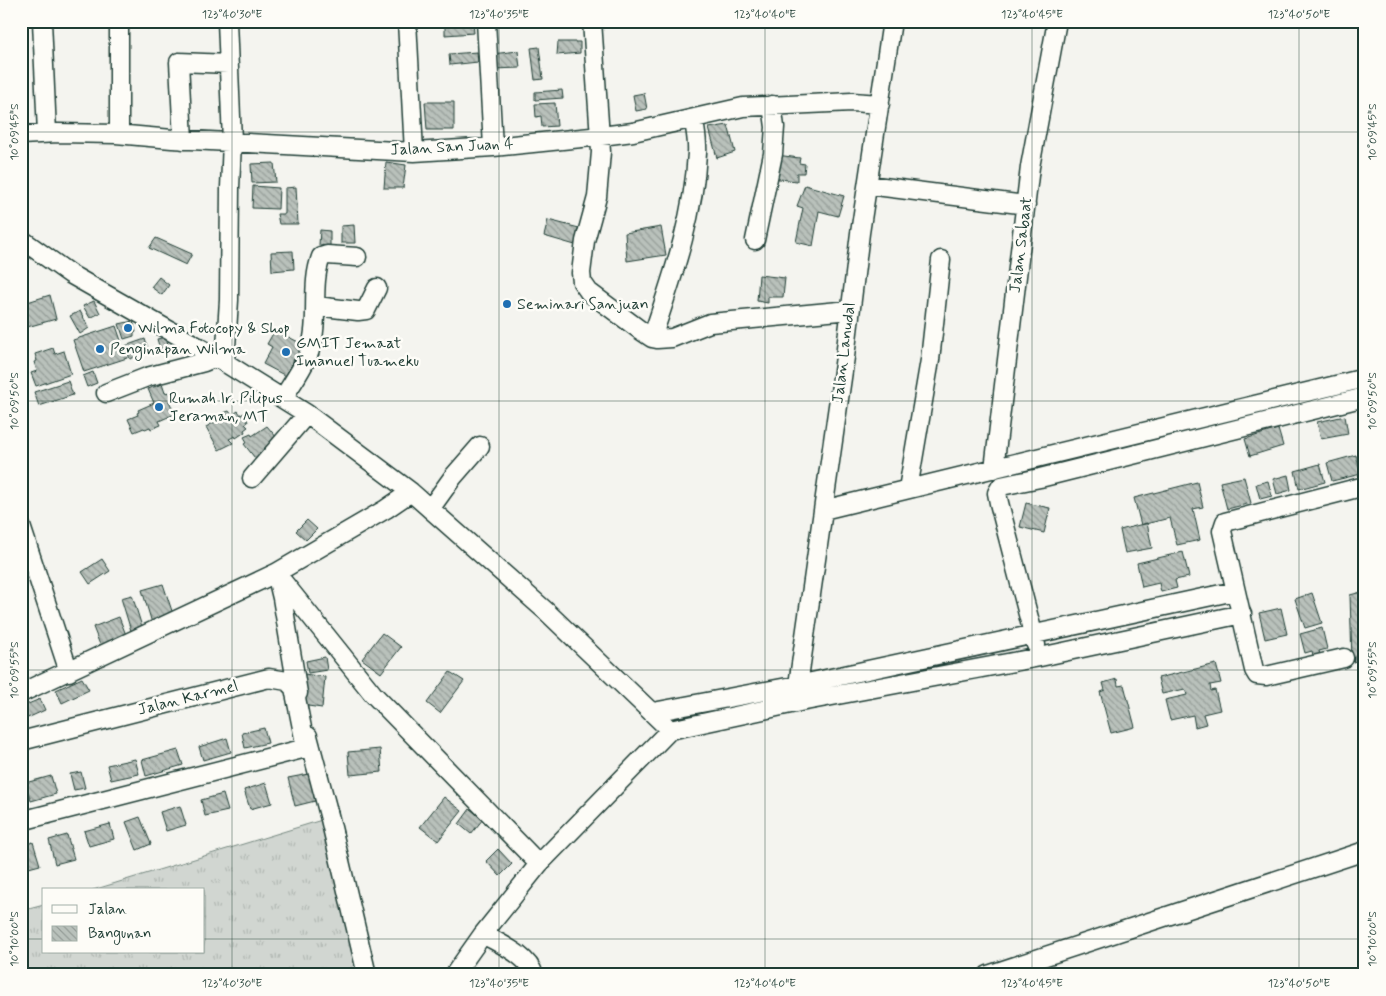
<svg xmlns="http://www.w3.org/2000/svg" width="1386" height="996" viewBox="0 0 1386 996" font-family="Mynerve,sans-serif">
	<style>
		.grass { fill: url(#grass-tufts); stroke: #788a82 }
		.building { fill: url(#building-back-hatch); stroke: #1f3d34 }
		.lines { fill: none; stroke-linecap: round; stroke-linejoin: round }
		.minor-casing { stroke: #1f3d34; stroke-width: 21 }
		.minor { stroke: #fdfcf7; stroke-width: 18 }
		.ticks { fill: none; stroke: #1f3d34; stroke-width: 1; stroke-opacity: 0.45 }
		.poi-dot { fill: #1f6fb2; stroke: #fdfcf7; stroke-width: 2 }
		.labels { text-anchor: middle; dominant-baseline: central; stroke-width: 5; stroke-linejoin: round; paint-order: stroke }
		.street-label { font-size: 16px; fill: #1f3d34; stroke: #fdfcf7 }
		.poi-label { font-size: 16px; fill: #1f3d34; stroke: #fdfcf7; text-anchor: start }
		.neatline { fill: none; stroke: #1f3d34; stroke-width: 2 }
		.ticks-label { font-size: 12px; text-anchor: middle; fill: #1f3d34 }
	</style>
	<defs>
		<pattern id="grass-tufts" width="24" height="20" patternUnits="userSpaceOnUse" patternTransform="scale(1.25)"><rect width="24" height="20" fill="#d1d6d1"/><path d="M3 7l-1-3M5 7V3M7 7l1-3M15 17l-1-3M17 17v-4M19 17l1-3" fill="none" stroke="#b3b9b4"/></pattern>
		<pattern id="building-back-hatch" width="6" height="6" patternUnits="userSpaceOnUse" patternTransform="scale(1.25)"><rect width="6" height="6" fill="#b9c1bb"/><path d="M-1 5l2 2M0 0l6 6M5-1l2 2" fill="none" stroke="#969e99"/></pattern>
	</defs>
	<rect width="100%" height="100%" fill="#f4f4ef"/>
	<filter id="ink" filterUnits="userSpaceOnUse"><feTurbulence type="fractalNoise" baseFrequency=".02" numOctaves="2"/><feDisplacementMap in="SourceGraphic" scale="10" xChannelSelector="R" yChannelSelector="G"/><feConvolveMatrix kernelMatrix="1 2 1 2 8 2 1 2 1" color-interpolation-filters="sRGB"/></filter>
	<g filter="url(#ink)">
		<path class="grass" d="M 325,819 L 359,975 L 21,975 L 21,911 L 44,905 L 44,952 L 204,952 L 204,890 L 93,890 Z"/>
		<path class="building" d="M 445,21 L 473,21 L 474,33 L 445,35 Z
			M 558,42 L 580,42 L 580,53 L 557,55 Z
			M 539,47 L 543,79 L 535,80 L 531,48 Z
			M 518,51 L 520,68 L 493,69 L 492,54 Z
			M 477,52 L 478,62 L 450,65 L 449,54 Z
			M 562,90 L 563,98 L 535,100 L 535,92 Z
			M 644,93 L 647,109 L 636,111 L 633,95 Z
			M 425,102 L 454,102 L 454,130 L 427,130 Z
			M 555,103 L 557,126 L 542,127 L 541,116 L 536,117 L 535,104 Z
			M 728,125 L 735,152 L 717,158 L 709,128 Z
			M 776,155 L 800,158 L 799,163 L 805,164 L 804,173 L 797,173 L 797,181 L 771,178 Z
			M 386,162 L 406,165 L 403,188 L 384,188 Z
			M 274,163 L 276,182 L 252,183 L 251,164 Z
			M 805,185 L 844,196 L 838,216 L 819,211 L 813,246 L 796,242 L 803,208 L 797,206 Z
			M 253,186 L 279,188 L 278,209 L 252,208 Z
			M 296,187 L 298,224 L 279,224 L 277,214 L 285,214 L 285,188 Z
			M 548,220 L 579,228 L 575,245 L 544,236 Z
			M 354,225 L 355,243 L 341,243 L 341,226 Z
			M 661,227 L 666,255 L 627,261 L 625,233 Z
			M 320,230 L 330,231 L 330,246 L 319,245 Z
			M 156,238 L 192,254 L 186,265 L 149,248 Z
			M 293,251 L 294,269 L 272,271 L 271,252 Z
			M 759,275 L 785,278 L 783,297 L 768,297 L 768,303 L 757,301 Z
			M 159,277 L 169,285 L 162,295 L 151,287 Z
			M 50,295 L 56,319 L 27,327 L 21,304 Z
			M 94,301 L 100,313 L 90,318 L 83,306 Z
			M 80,311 L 89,328 L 80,334 L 70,316 Z
			M 133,321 L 136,332 L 134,333 L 134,336 L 124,339 L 119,324 Z
			M 116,326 L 127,358 L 84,372 L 73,340 Z
			M 275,330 L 306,346 L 299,359 L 295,357 L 286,376 L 263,364 L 272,347 L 267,344 Z
			M 166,337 L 168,346 L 160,349 L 157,339 Z
			M 145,339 L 149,352 L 130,359 L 125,346 Z
			M 53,348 L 55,354 L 64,351 L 71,374 L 36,386 L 31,373 L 37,371 L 34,362 L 37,361 L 35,354 Z
			M 21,362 L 25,371 L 21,372 Z
			M 93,372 L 97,383 L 87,387 L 83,376 Z
			M 68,381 L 73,395 L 39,406 L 34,392 Z
			M 162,384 L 165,393 L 169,392 L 172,400 L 169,401 L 175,414 L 159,421 L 161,425 L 151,429 L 150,427 L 145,429 L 144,428 L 134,432 L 128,419 L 138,415 L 137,413 L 139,412 L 138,410 L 154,403 L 148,389 Z
			M 1365,409 L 1365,427 L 1362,428 L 1358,411 Z
			M 229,411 L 232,415 L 238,411 L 241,415 L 244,413 L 248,422 L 245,424 L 248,427 L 244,430 L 245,432 L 236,438 L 235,436 L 229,439 L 233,443 L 219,450 L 206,427 L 220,419 L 218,415 Z
			M 1345,416 L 1348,434 L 1321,439 L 1317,422 Z
			M 267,426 L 277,438 L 258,462 L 244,444 L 247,442 L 244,437 L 251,434 L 252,436 Z
			M 1278,429 L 1283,446 L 1250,456 L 1245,439 Z
			M 1356,455 L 1361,474 L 1332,481 L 1327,463 Z
			M 1320,464 L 1325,482 L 1299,489 L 1295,471 Z
			M 1288,475 L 1291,490 L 1277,494 L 1273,479 Z
			M 1244,477 L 1251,503 L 1227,509 L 1220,482 Z
			M 1268,481 L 1272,496 L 1260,499 L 1256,484 Z
			M 1197,482 L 1203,507 L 1193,509 L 1200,540 L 1177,545 L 1170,518 L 1141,525 L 1134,498 Z
			M 1026,503 L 1050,508 L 1044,533 L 1020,527 Z
			M 307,520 L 317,529 L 306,540 L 296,531 Z
			M 1147,523 L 1152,548 L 1125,553 L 1120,530 Z
			M 1183,552 L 1189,577 L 1175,580 L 1177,588 L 1161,592 L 1159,583 L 1142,587 L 1137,563 Z
			M 102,559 L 110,571 L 90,584 L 82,572 Z
			M 163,584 L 174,617 L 152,623 L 142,590 Z
			M 1365,591 L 1365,659 L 1352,662 L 1350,595 Z
			M 1312,593 L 1322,623 L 1305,628 L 1295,599 Z
			M 132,595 L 143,630 L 132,634 L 121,598 Z
			M 1281,608 L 1287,634 L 1265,639 L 1259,613 Z
			M 119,617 L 128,640 L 102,650 L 93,627 Z
			M 1322,628 L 1327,649 L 1319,651 L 1321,659 L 1314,660 L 1312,651 L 1305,653 L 1300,634 Z
			M 382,633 L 401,647 L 381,673 L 362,659 Z
			M 325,657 L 327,670 L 308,673 L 306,661 Z
			M 1216,664 L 1221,683 L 1210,685 L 1211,691 L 1215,690 L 1220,710 L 1203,714 L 1206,724 L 1195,727 L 1193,715 L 1170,720 L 1165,700 L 1187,695 L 1185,689 L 1162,694 L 1158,678 Z
			M 450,672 L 464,681 L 440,713 L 427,703 Z
			M 304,674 L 325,677 L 322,708 L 301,705 Z
			M 82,678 L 89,690 L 62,703 L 56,690 Z
			M 1117,679 L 1118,686 L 1124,685 L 1135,727 L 1111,733 L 1100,692 L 1105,690 L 1103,683 Z
			M 40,699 L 45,710 L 21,721 L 21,707 Z
			M 264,728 L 268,743 L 245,748 L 242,733 Z
			M 227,738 L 231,752 L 203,760 L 199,747 Z
			M 380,749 L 382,772 L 350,775 L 348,752 Z
			M 178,750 L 183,765 L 146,776 L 142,760 Z
			M 135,759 L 139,774 L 111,780 L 107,765 Z
			M 81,772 L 85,788 L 74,790 L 70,774 Z
			M 309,774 L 315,801 L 295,806 L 288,778 Z
			M 51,776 L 56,794 L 31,801 L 25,783 Z
			M 266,783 L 272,803 L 250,809 L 244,790 Z
			M 223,794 L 228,811 L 205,816 L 201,800 Z
			M 444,797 L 462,811 L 438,841 L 420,827 Z
			M 180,806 L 186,825 L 166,831 L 160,812 Z
			M 470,809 L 483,819 L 471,834 L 459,824 Z
			M 140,817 L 151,844 L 137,850 L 126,822 Z
			M 110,824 L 114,839 L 89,846 L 84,831 Z
			M 67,835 L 74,859 L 55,864 L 49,840 Z
			M 33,842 L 40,865 L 21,870 L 21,846 Z
			M 498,849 L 512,864 L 500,876 L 486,861 Z"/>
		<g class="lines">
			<defs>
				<path id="minor" d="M 42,21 L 47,133
					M 407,21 L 414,152
					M 486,21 L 493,147
					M 592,21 L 601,152 L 597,197 L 585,241 L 581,273 L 582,282 L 589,292 L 640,330 L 652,338 L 657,339 L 672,338 L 710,323 L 850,310
					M 119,134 L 119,21
					M 21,135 L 58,133 L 116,134 L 172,139 L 414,152 L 493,147 L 601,136 L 633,132 L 743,107 L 852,102 L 880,104
					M 183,140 L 179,62 L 229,64
					M 868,185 L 1026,205
					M 21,239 L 70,274 L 216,357 L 307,414
					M 755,240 L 773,154 L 775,127 L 772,105
					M 316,306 L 358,311 L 366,310 L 377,288
					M 652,338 C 672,278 694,217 697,153 C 698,142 695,130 694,119
					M 225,363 L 229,300 L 230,188 L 232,141 L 227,21
					M 106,393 L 147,377 L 204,362 L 216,357
					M 283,398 C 291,385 306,364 310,350 C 320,320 310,286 321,257 L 327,255 L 357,257
					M 994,469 L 1030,167 L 1057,21
					M 252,478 L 307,414 L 411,492 L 547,612 L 670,730 L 539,864 L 483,934 L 454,975
					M 908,489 L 930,360 L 941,260
					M 430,509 L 453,477 L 480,446
					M 823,510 L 1365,378
					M 21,526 L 69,672
					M 276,573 L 282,598 L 298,693
					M 280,578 L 373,694 L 539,864
					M 1036,645 L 999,503 L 997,493 L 1001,486 L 1040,478 L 1365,397
					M 1344,658 L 1266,676 L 1257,675 L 1254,670 L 1222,531 L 1225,522 L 1365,486
					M 798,685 L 845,357 L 860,233 L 892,21
					M 21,693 L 276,573 L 386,509 L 411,492
					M 653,712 L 798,685 L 1235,591
					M 670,730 L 800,702 L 1040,657 L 1242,614
					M 308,736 L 330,819 L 367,975
					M 21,741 L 269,678 L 287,681 L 294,688 L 306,748 L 21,821
					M 483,934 C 500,944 528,955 534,975
					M 988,975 L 1365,851"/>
			</defs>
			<use href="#minor" class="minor-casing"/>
			<use href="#minor" class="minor"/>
		</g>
	</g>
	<path class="ticks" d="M 232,21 L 232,975M 499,21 L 499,975M 765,21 L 765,975M 1032,21 L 1032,975M 1299,21 L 1299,975M 21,132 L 1365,132M 21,401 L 1365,401M 21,670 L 1365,670M 21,939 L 44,939M 204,939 L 1365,939"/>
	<g class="poi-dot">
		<circle cx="507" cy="304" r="5"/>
		<circle cx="128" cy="328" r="5"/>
		<circle cx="100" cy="349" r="5"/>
		<circle cx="286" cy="352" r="5"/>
		<circle cx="159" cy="407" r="5"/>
	</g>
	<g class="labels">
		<g class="street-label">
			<text transform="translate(452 147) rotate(-3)">Jalan San Juan 4</text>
			<text transform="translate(1021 245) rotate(-83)">Jalan Sabaat</text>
			<text transform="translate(844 353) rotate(-83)">Jalan Lanudal</text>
			<text transform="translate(188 698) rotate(-14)">Jalan Karmel</text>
		</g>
		<g class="poi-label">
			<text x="517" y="304">Seminari Sanjuan</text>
			<text x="138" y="328">Wilma Fotocopy &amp; Shop</text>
			<text x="296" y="343">GMIT Jemaat<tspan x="296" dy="18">Imanuel Tuameku</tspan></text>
			<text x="110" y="349">Penginapan Wilma</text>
			<text x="169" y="398">Rumah Ir. Pilipus<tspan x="169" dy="18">Jeraman, MT</tspan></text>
		</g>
	</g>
	<rect width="1386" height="996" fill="none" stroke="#fdfcf7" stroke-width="55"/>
	<rect x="42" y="888" width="162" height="65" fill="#fdfcf7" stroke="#a4b0a9"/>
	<rect x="52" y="905" width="25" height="8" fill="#fdfcf7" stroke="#a4b0a9"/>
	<text x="88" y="914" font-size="15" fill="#1f3d34">Jalan</text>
	<rect x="52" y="926" width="25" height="15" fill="url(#building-back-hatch)" stroke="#a4b0a9"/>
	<text x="88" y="938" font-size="15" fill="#1f3d34">Bangunan</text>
	<rect x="28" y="28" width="1330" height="940" class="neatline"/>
	<g class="ticks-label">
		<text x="232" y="18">123°40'30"E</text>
		<text x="499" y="18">123°40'35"E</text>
		<text x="765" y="18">123°40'40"E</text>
		<text x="1032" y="18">123°40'45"E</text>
		<text x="1299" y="18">123°40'50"E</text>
		<text transform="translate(14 132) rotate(-90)" y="4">10°09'45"S</text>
		<text transform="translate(1372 132) rotate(-90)" y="4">10°09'45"S</text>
		<text transform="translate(14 401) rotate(-90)" y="4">10°09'50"S</text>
		<text transform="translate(1372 401) rotate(-90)" y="4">10°09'50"S</text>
		<text transform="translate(14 670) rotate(-90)" y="4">10°09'55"S</text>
		<text transform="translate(1372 670) rotate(-90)" y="4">10°09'55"S</text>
		<text transform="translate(14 939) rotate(-90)" y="4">10°10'00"S</text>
		<text transform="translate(1372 939) rotate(-90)" y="4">10°10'00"S</text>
		<text x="232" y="987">123°40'30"E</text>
		<text x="499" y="987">123°40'35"E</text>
		<text x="765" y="987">123°40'40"E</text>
		<text x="1032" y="987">123°40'45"E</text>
		<text x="1299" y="987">123°40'50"E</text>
	</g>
</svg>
